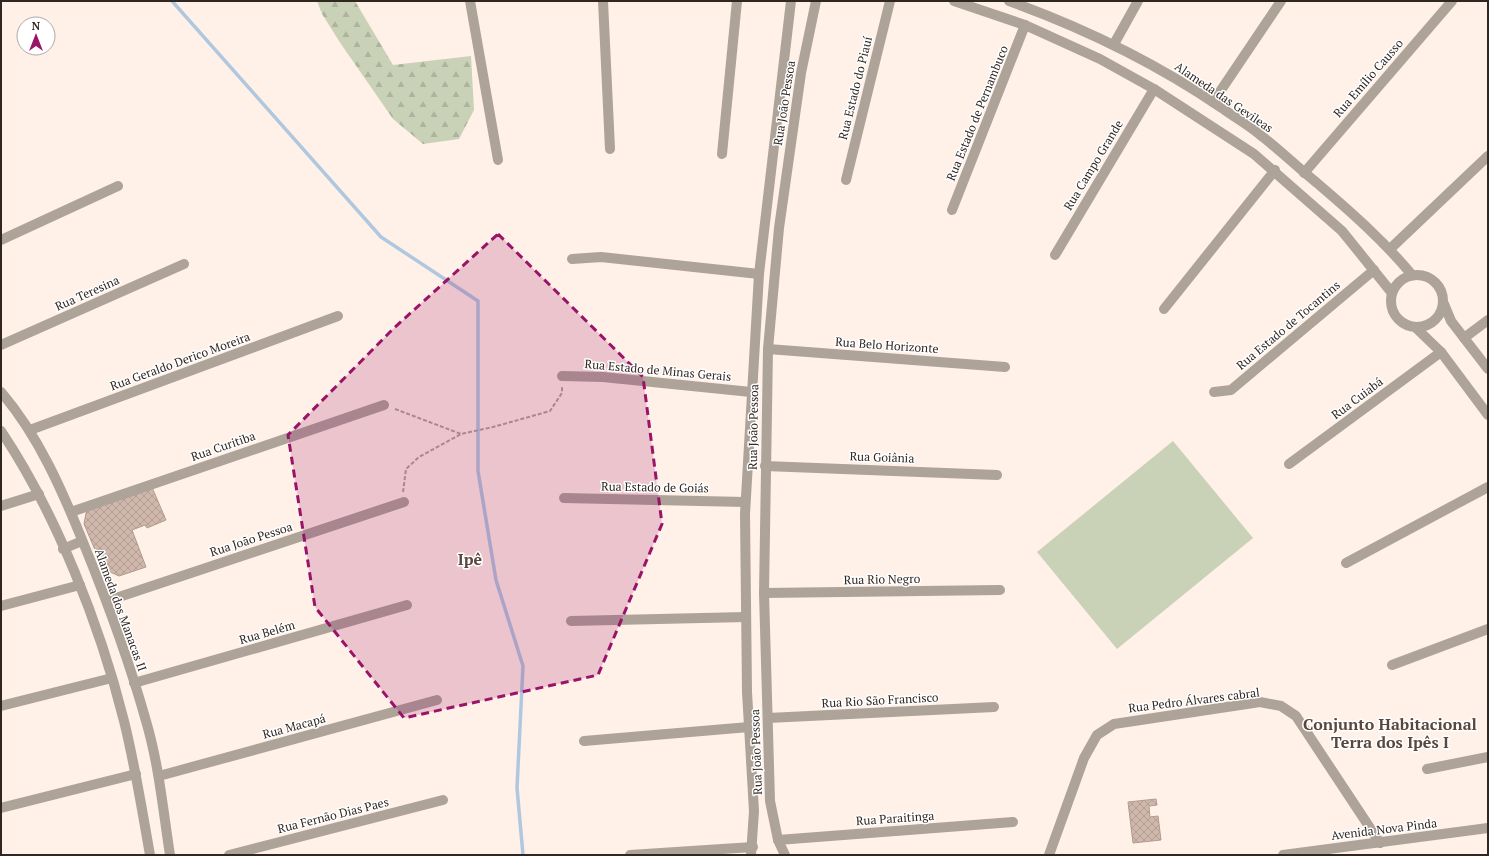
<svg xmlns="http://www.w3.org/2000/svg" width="1489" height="856" viewBox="0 0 1489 856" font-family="'PT Serif',serif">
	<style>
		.green { fill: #c9d2b7 }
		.forest { fill: url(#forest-firs) }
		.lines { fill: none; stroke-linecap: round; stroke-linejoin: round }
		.stream { stroke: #b0c8df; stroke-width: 3.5 }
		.building { fill: url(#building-cross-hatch); stroke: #b19b8e }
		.path { stroke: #afa39c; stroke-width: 2; stroke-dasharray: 4 2; stroke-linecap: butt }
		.minor { stroke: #ada399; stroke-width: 10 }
		.tertiary { stroke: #ada399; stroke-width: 10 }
		.marked { fill: #991469; fill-opacity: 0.2; stroke: #991469; stroke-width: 3; stroke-dasharray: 8 5; stroke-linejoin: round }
		.labels { text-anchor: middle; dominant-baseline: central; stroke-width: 3; stroke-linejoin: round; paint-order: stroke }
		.street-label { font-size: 12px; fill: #302722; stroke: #fff }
		.district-label { font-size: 16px; font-weight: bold; fill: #5a463b; stroke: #fff }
	</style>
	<defs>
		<pattern id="forest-firs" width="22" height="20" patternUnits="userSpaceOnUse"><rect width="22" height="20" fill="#c9d2b7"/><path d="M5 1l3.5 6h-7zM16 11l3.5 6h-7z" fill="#adb49d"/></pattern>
		<pattern id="building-cross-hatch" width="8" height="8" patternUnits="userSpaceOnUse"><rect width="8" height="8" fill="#cfb8ab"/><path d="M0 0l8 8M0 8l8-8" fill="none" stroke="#b29e93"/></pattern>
	</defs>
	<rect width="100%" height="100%" fill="#fff0e8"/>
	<path class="green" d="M 1173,441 L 1253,538 L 1117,649 L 1037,552 Z"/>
	<path class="forest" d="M 317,1 L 355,1 L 393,65 L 471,56 L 474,110 L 459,139 L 423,144 L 393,119 L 341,44 L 322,14 Z"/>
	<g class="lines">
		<path class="stream" d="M 172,1 L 381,237 L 478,301 L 478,471 L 496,580 L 523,666 L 517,788 L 523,855"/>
	</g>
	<path class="building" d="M 151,485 L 166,520 L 147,528 L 145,525 L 132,530 L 146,567 L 119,576 L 108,571 L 101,564 L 84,524 L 86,513 L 91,508 Z
		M 1156,799 L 1157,805 L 1149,806 L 1150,817 L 1158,816 L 1161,840 L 1133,843 L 1128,802 Z"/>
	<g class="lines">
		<path class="path" d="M 395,409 L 461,434
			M 403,492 L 406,469 L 419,457 L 461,434 L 493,427 L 550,411 L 562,393 L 562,387"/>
		<path class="minor" d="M 470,1 L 498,160
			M 603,1 L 610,149
			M 1114,44 L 1138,1
			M 1213,102 L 1281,1
			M 722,154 L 737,1
			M 1304,173 L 1452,1
			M 846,180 L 890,1
			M 952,210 L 1025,25
			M 1,240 L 118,186
			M 1390,249 L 1488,156
			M 1055,255 L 1154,89
			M 572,259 L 601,257 L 759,274
			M 1164,309 L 1275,170
			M 1464,338 L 1488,320
			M 1,345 L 184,264
			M 768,349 L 1005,367
			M 562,376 L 603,377 L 751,392
			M 1214,392 L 1231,390 L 1374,270
			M 30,430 L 338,316
			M 1289,464 L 1441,352
			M 765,466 L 997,475
			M 564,498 L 745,502
			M 1,506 L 39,494
			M 71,512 L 384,405
			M 1346,563 L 1488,487
			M 764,593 L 1000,590
			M 107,601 L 404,502
			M 1,606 L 80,585
			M 571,621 L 746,617
			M 1392,665 L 1488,629
			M 134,683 L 407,605
			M 1,706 L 112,678
			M 768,718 L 994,707
			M 584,741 L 749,727
			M 1427,769 L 1488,757
			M 159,776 L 437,700
			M 1,808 L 136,774
			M 778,840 L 1013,822
			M 229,855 L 443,800
			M 630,855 L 753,847
			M 1049,855 L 1084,758 L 1097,735 L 1114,724 L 1260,702 L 1281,706 L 1296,716 L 1380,843"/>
		<path class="tertiary" d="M 954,1 L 1025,25 L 1100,59 L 1154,89 L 1254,154 L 1342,231 L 1392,293
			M 1009,1 C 1084,28 1156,63 1222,108 C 1234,117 1247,124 1259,134 C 1279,149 1297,167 1317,183 C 1351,212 1384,241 1412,275
			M1391 301a26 26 0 1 1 52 0a26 26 0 1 1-52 0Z
			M 1444,304 L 1451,321 L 1488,369
			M 1416,328 L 1441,352 L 1488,415
			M 1,392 C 38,435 62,490 83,542 C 107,601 129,660 146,721 C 159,765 163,810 170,855
			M 1,431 C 56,513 100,625 124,721 C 135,765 142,810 150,855
			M 63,549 L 82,541
			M 751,855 L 754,811 L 747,692 L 745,514 L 759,274 L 791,1
			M 785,855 L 778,840 L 770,801 L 764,593 L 768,349 L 779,228 L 801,73 L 816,1
			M 1283,855 L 1488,828"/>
	</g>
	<path class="marked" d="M 498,234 L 643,377 L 662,524 L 598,675 L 404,718 L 315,607 L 288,435 L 394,328 Z"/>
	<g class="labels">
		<g class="street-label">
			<text transform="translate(1368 78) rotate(-49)">Rua Emílio Causso</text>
			<text transform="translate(855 88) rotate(-76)">Rua Estado do Piauí</text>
			<text transform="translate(1224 97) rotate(34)">Alameda das Gevileas</text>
			<text transform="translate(784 103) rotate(-81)">Rua João Pessoa</text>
			<text transform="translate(977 113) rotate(-68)">Rua Estado de Pernambuco</text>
			<text transform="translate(1093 165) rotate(-59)">Rua Campo Grande</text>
			<text transform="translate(87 293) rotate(-24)">Rua Teresina</text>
			<text transform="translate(1288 325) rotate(-40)">Rua Estado de Tocantins</text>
			<text transform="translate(887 345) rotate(4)">Rua Belo Horizonte</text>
			<text transform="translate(180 361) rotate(-20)">Rua Geraldo Derico Moreira</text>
			<text transform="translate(658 370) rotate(5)">Rua Estado de Minas Gerais</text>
			<text transform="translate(1357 398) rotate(-37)">Rua Cuiabá</text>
			<text transform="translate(753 427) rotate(-89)">Rua João Pessoa</text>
			<text transform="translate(223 446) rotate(-19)">Rua Curitiba</text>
			<text transform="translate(882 457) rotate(2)">Rua Goiânia</text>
			<text transform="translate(655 487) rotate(1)">Rua Estado de Goiás</text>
			<text transform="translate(251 539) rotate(-18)">Rua João Pessoa</text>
			<text transform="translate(882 579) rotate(-1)">Rua Rio Negro</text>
			<text transform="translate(121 610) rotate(70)">Alameda dos Manacas II</text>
			<text transform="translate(267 632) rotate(-16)">Rua Belém</text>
			<text transform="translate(880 700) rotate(-3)">Rua Rio São Francisco</text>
			<text transform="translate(1194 700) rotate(-7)">Rua Pedro Álvares cabral</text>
			<text transform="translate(294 726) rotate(-15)">Rua Macapá</text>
			<text transform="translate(756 752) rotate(-92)">Rua João Pessoa</text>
			<text transform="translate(333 815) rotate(-14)">Rua Fernão Dias Paes</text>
			<text transform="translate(895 818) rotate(-4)">Rua Paraitinga</text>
			<text transform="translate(1384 829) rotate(-7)">Avenida Nova Pinda</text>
		</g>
		<g class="district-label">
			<text x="470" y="559">Ipê</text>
			<text x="1390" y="724">Conjunto Habitacional<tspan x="1390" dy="18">Terra dos Ipês I</tspan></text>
		</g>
	</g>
	<rect width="1489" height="856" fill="none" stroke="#302722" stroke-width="4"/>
	<g transform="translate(36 36)"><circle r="19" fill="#ffffff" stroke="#aca9a7"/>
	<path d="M0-3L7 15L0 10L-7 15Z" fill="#991469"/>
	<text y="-6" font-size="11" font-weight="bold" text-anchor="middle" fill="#302722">N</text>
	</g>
</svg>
